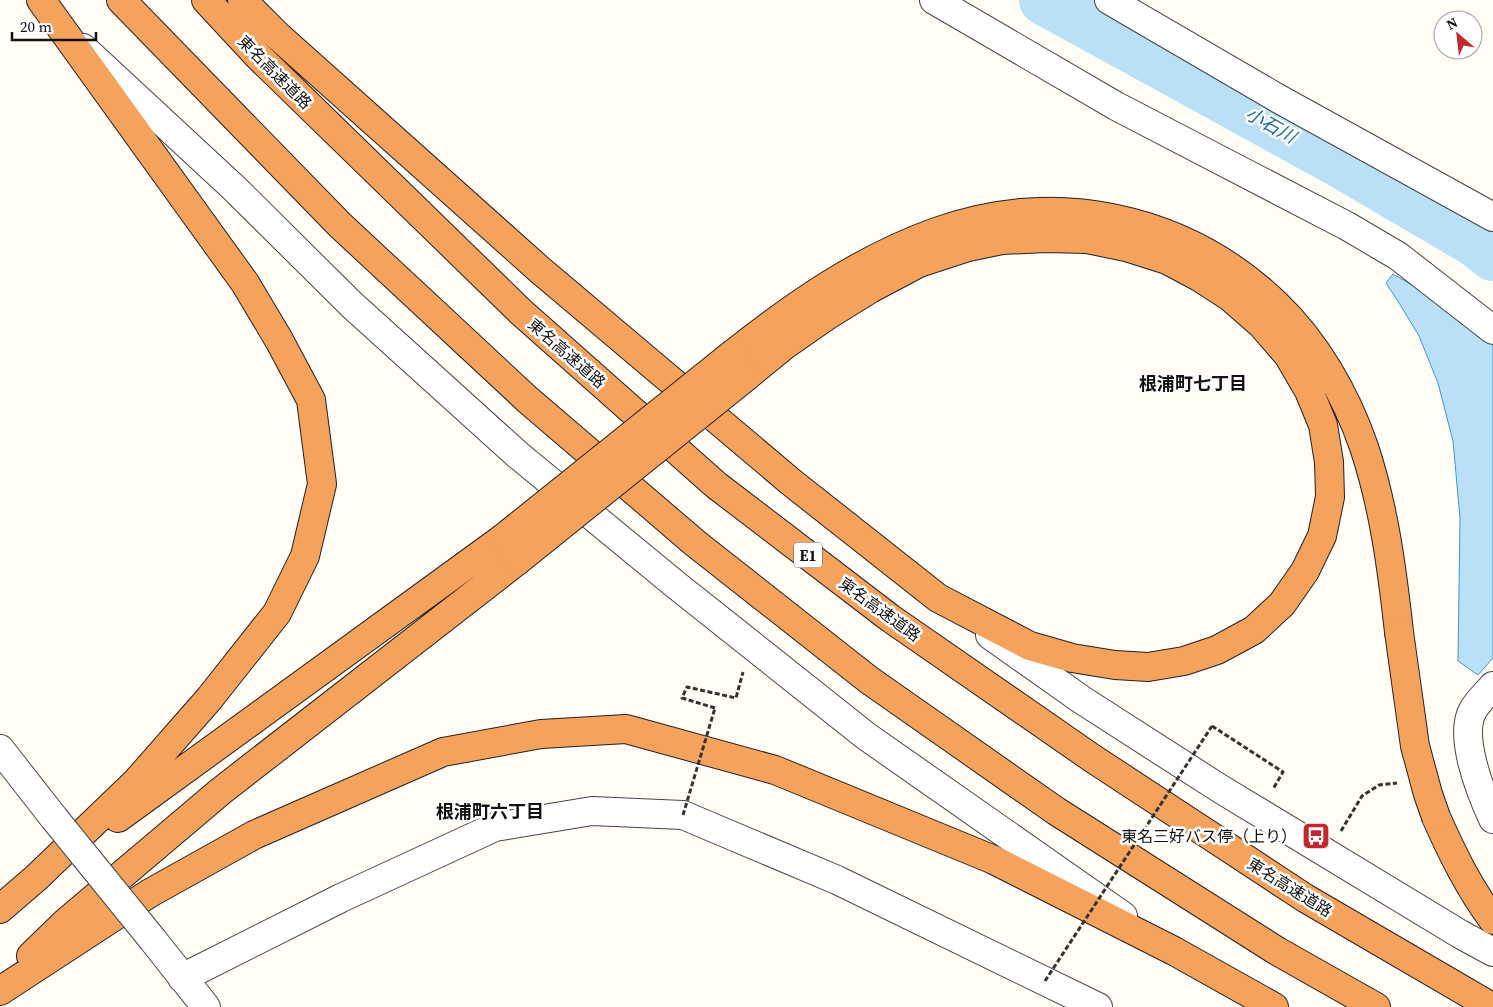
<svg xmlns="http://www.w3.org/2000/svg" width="1493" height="1007" viewBox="0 0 1493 1007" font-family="'Source Serif 4','Noto Sans JP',serif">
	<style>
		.water { fill: #b9e0f7; stroke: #3f96cf }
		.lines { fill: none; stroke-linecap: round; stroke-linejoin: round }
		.river { stroke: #b9e0f7; stroke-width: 50 }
		.minor-casing { stroke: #444; stroke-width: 30 }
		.highway-casing { stroke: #222; stroke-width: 30 }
		.path { stroke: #333; stroke-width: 3; stroke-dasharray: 5 2.5; stroke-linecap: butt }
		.minor { stroke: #fff; stroke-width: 28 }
		.highway { stroke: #f5a25d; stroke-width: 28 }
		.minor-bridge-casing { stroke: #444; stroke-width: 30; stroke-linecap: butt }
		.highway-bridge-casing { stroke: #222; stroke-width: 30; stroke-linecap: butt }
		.path-bridge { stroke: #333; stroke-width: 3; stroke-dasharray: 5 2.5; stroke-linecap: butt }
		.minor-bridge { stroke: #fff; stroke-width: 28 }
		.highway-bridge { stroke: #f5a25d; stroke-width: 28 }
		.labels { text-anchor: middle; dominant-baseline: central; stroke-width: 5; stroke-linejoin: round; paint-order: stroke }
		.shield { fill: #fff; stroke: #585858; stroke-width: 1 }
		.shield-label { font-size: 15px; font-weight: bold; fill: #111 }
		.street-label { font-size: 16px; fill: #111; stroke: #fff }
		.poi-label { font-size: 16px; fill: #111; stroke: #fff; text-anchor: end }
		.water-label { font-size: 18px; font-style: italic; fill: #1768a6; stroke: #fff }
		.neighbourhood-label { font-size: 18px; font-weight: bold; fill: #111; stroke: #fff }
	</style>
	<rect width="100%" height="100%" fill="#fffdf5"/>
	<path class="water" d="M 1393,274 L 1433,297 L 1493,345 L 1493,658 L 1478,675 L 1458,661 L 1460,518 L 1453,441 L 1438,383 L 1419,336 L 1401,306 L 1386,283 Z"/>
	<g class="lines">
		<path class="river" d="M 1044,0 L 1337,161 L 1477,243 L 1493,256"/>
		<defs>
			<path id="minor" d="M 934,0 L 1116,106 L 1347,226 L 1398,256 L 1493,330
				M 1109,0 L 1279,99 L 1493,217
				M 83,48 L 234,188 L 352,305 L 518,455 L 676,585 L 866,736 L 1123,916
				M 990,635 L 1082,700 L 1219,788 L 1460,934 L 1493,952
				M 1493,686 C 1487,693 1478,701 1473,710 C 1458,736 1481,793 1493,819
				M 0,749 L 54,818
				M 153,940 L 206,1007
				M 182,978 L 341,898 L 495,827 L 592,811 L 683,815 L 837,880 L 1098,1007"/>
			<path id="highway" d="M 121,0 L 340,225 L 528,400 L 695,543 L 869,680 L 1056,811 L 1277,951 L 1376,1007
				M 206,0 L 258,56 L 521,312 L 716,485 L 890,618 L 1092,758 L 1305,898 L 1492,1007
				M 242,0 L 278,36 L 540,270 L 791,482 L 938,598 L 1030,646 L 1072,658 L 1115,665 L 1148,667 L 1184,661 L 1217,650 L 1254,630 L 1282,604 L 1305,571 L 1322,536 L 1330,497 L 1329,462 L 1323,425 L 1309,391 L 1288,355 L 1262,325 L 1230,297 L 1199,277 L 1167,260 L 1126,247 L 1087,239 L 1046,238 L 1002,240 L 968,247 L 919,263 L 870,289 L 828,315 L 785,345 L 747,376
				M 734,353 C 796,304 861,259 936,232 C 1055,189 1184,216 1276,304 C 1316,342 1346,395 1364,447 C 1384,507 1392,569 1399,632
				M 1436,817 C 1452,853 1469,888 1493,920
				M 118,818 L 502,539
				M 0,909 L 36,878 L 137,781 L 209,699 L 277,613 L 305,556 L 322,484 L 311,400 L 279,340 L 245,283 L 41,0
				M 31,956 L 65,923 L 221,791 L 517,561
				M 0,991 L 150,893 L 254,835 L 443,752 L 541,734 L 626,729 L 775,770 L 994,860 L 1174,951 L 1274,1007"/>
		</defs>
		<use href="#minor" class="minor-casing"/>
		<use href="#highway" class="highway-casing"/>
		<path class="path" d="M 715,708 L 682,698 L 687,687 L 736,698 L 743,672
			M 1212,726 L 1283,772 L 1273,789
			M 1341,831 L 1362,796 L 1379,785 L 1397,783"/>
		<use href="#minor" class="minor"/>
		<use href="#highway" class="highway"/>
		<defs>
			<path id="minor-bridge" d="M 54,818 L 153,940"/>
			<path id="highway-bridge" d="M 502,539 L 734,353
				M 517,561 L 747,376
				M 1399,632 L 1415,746 L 1428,794 L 1436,817"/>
		</defs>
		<use href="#minor-bridge" class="minor-bridge-casing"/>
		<use href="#highway-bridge" class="highway-bridge-casing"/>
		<path class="path-bridge" d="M 683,815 L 715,708
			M 1045,981 L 1212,726"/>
		<use href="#minor-bridge" class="minor-bridge"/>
		<use href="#highway-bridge" class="highway-bridge"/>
	</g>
	<defs>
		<symbol id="bus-square" viewBox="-11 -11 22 22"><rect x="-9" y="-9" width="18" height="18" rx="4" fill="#c4262e" stroke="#fff"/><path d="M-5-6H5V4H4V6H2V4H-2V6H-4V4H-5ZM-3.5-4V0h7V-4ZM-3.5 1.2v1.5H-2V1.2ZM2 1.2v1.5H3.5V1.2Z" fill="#fff"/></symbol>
	</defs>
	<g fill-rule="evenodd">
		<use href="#bus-square" x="1300" y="820" width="32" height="32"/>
	</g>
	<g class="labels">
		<rect class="shield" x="794" y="542.5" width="28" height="25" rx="4"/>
		<g class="shield-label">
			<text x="808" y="555">E1</text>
		</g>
		<g class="street-label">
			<text transform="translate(275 72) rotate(45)">東名高速道路</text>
			<text transform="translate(567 353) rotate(41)">東名高速道路</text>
			<text transform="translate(880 609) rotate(36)">東名高速道路</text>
			<text transform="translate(1290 887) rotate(32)">東名高速道路</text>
		</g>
		<g class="poi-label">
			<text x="1297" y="836">東名三好バス停（上り）</text>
		</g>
		<g class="water-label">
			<text transform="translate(1271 125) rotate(29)">小石川</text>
		</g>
		<g class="neighbourhood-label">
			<text x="1193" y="383">根浦町七丁目</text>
			<text x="490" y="811">根浦町六丁目</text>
		</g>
	</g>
	<g transform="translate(1458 35) rotate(332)"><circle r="24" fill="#ffffff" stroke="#a0a0a0"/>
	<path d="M0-4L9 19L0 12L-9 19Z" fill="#c4262e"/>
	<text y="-8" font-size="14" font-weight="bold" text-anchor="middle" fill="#111111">N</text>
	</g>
	<path d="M12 32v8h84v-8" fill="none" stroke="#111111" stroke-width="2.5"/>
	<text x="20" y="32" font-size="15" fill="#111111" stroke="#ffffff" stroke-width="4" paint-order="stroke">20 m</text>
</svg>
